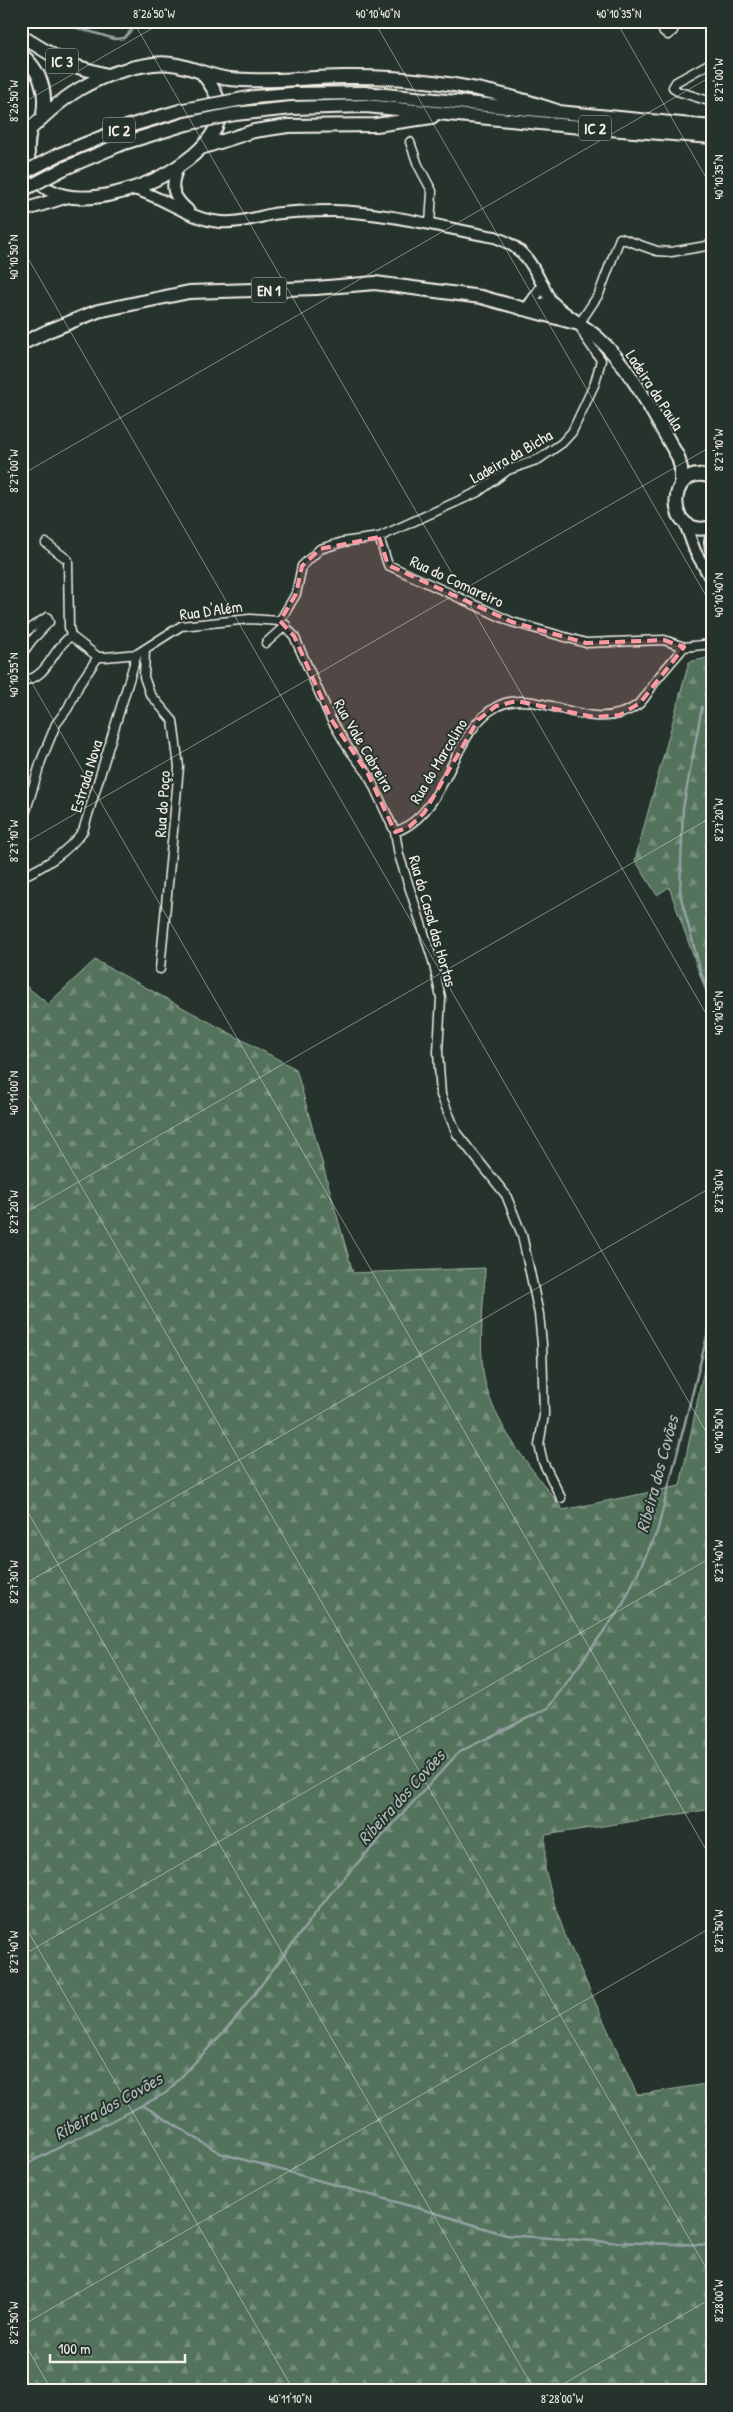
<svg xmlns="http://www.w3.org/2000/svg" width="733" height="2412" viewBox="0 0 733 2412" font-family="'Patrick Hand',sans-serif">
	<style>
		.forest { fill: url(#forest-firs); stroke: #a3b2a2 }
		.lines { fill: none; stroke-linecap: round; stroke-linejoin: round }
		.stream { stroke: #95a1a2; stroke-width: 2.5 }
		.minor-casing { stroke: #f4f1e8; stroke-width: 11 }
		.tertiary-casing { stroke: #f4f1e8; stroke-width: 14 }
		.primary-casing { stroke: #f4f1e8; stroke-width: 16 }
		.trunk-casing { stroke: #f4f1e8; stroke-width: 16 }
		.minor { stroke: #26332d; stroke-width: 8 }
		.tertiary { stroke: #26332d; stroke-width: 10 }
		.primary { stroke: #26332d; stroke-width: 12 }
		.trunk { stroke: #26332d; stroke-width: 12 }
		.trunk-bridge-casing { stroke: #f4f1e8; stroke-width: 16; stroke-linecap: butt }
		.trunk-bridge { stroke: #26332d; stroke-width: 12 }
		.marked { fill: #ff9aa2; fill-opacity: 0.2; stroke: #ff9aa2; stroke-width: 4; stroke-dasharray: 10 6; stroke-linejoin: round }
		.ticks { fill: none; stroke: #f4f1e8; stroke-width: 1; stroke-opacity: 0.45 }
		.labels { text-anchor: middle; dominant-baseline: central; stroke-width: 4; stroke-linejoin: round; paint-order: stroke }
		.shield { fill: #26332d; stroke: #b6b8b0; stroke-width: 1 }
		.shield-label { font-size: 15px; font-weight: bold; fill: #f4f1e8 }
		.street-label { font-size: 16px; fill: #f4f1e8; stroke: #26332d }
		.water-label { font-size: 18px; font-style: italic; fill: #b4bcb9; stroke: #26332d }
		.neatline { fill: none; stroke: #f4f1e8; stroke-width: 2 }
		.ticks-label { font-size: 12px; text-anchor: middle; fill: #f4f1e8 }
	</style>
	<defs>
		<pattern id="forest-firs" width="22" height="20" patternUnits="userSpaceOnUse" patternTransform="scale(1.25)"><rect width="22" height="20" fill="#52735d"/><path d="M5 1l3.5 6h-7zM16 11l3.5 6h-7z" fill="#748e7c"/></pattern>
	</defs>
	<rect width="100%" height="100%" fill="#26332d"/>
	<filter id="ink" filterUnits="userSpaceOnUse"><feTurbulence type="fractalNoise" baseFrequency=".02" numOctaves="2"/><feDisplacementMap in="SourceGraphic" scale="10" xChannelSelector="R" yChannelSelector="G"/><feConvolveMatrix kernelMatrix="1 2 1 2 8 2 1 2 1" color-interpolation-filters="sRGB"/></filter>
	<g filter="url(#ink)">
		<path class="forest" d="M 712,657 L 712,1009 L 669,887 L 657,895 L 635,860 L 689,662 Z
			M 95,960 L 296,1069 L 353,1273 L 485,1268 C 484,1302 479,1338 483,1371 C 489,1421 534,1471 563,1510 L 680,1486 L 712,1330 L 712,1809 L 545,1835 L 545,1869 L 554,1903 L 565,1935 L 637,2095 L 712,2083 L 712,2391 L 21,2391 L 21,982 L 48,1004 Z"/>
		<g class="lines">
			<path class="stream" d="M 54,21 L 115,39 L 124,38 L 135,26
				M 702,707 L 683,808 L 680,894 L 701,973 L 712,1001
				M 144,2106 L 220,2153 L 439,2214 L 506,2235 L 610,2242 L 712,2245
				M 21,2167 L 166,2093 L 233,2022 L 333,1890 L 459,1752 L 548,1708 L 622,1606 L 657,1532 L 712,1317"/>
			<defs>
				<path id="minor" d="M 660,21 L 663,31 L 668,35 L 673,31 L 670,21
					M 712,62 L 676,82 L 673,87 L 677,91 L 712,102
					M 21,85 L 21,93
					M 410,142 L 418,165 L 432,191 L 430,225
					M 379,537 L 388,565 L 512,622 L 586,643 L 664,640 L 684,647
					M 46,543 L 68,560 L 69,627 L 71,636
					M 280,621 L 294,636 L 331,719 L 348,748 L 368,774 L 395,832 L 399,855 L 433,961 L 441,998 L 438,1052 L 441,1095 L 457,1134 L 506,1195 L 522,1235 L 539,1314 L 542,1344 L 544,1415 L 539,1445 L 543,1462 L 561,1498
					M 280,621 L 296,594 L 302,566 L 320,549 L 343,542 L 379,537 L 478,492 L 508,470 L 539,459 L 562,443 L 572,432 L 595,383 L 601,360 L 585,337 L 579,324 L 599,294 L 620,238 L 657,251 L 671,252 L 712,245
					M 21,635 L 47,617 L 49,622 L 32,640 L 21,655
					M 71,636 L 98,657 L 106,657 L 137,654 L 181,626 L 250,619 L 280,621
					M 266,643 L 286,625
					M 145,649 L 144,677 L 150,694 L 173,721 L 179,767 L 160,969
					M 21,681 C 49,679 51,649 71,636
					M 21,827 L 41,761 L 56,724 L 68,708 L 79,685 L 98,657
					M 395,832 C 450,812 450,732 496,707 C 539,683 590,740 639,704 C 646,698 651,687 657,679 C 666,668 675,658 684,647 L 712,644
					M 21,877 C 46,866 66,853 83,831 L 137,654"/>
				<path id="tertiary" d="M 179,166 C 169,186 172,196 188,210
					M 133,189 C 162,196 184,216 213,221 C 234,225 254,218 273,214 C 293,211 314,211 334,211 C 386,212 444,228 495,237 C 532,251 534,272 552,303 L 550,309
					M 528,307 L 543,285
					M 684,521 L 695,551 L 712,581
					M 712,533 L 710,542 L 712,555"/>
				<path id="primary" d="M 523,309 L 552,303 C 566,317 584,325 598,338 C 633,370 654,416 678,457 L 681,468 L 681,485
					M 21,344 L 48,331 L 98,311 L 189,292 L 316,288 L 375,283 L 481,297 L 579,324
					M 712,477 C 665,461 664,541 712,527"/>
				<path id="trunk" d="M 21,36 L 67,64 L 107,75
					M 21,54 C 40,70 47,90 43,114
					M 291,94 L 364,93 L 712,127
					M 292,108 L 366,106 L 570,126 L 712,137
					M 30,130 C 4,255 219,181 220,110 C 220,97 210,83 202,73
					M 21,139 C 60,97 95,72 153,64 C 181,60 203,76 230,79 C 268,83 307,77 344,77 C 416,76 489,87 557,111
					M 201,148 L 254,131 L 288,126 L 376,125 L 432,117
					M 58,155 L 132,125 L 183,110
					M 63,169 L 124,143 L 186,124
					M 21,211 L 65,197"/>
			</defs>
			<use href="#minor" class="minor-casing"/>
			<use href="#tertiary" class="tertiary-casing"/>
			<use href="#primary" class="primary-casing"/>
			<use href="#trunk" class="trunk-casing"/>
			<use href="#minor" class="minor"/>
			<use href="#tertiary" class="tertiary"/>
			<use href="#primary" class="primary"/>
			<use href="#trunk" class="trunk"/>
			<defs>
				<path id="trunk-bridge" d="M 183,110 L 254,97 L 291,94
					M 186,124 L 235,114 L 292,108
					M 21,174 L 58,155
					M 21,191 L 63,169"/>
			</defs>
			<use href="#trunk-bridge" class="trunk-bridge-casing"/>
			<use href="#trunk-bridge" class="trunk-bridge"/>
		</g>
	</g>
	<path class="marked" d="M 379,537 L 388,565 L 512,622 L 586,643 L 664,640 L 684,647 L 640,703 L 620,715 L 594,717 L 517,701 L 496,706 L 478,720 L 424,813 L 409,827 L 395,832 L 368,774 L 331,719 L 294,636 L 280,621 L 296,594 L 302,566 L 320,549 Z"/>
	<path class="ticks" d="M 133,21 L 712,1024M 374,21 L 712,606M 616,21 L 712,188M 21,104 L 165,21M 21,246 L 712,1442M 21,475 L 712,76M 21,664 L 712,1860M 21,845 L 712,446M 21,1082 L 712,2278M 21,1215 L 712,817M 21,1500 L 535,2391M 21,1586 L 712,1187M 21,1919 L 294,2391M 21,1956 L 712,1557M 21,2326 L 712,1927M 21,2337 L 52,2391M 551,2391 L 712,2298"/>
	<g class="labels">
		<g class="shield">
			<rect x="46" y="48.5" width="32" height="25" rx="4"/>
			<rect x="579" y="115.5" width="32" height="25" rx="4"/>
			<rect x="103" y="117.5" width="32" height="25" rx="4"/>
			<rect x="251.5" y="277.5" width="35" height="25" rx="4"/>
		</g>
		<g class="shield-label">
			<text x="62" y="61">IC 3</text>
			<text x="595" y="128">IC 2</text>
			<text x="119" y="130">IC 2</text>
			<text x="269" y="290">EN 1</text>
		</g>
		<g class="street-label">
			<text transform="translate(655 390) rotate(57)">Ladeira da Paula</text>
			<text transform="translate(511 456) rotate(-30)">Ladeira da Bicha</text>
			<text transform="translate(457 581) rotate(25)">Rua do Comareiro</text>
			<text transform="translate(211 610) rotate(-8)">Rua D'Além</text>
			<text transform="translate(364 745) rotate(60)">Rua Vale Cabreira</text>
			<text transform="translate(438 761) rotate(-59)">Rua do Marcolino</text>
			<text transform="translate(86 776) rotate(-73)">Estrada Nova</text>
			<text transform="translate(162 804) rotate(-86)">Rua do Poço</text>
			<text transform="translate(433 921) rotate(74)">Rua do Casal das Hortas</text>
		</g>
		<g class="water-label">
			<text transform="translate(657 1474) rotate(-75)">Ribeira dos Covões</text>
			<text transform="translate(401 1797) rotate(-48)">Ribeira dos Covões</text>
			<text transform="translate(108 2106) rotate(-29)">Ribeira dos Covões</text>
		</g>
	</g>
	<rect width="733" height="2412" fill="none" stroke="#26332d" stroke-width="55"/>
	<path d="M50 2354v8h135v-8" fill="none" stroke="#f4f1e8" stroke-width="2.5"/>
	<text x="58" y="2354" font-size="15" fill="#f4f1e8" stroke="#26332d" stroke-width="4" paint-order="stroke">100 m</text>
	<rect x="28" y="28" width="678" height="2356" class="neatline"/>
	<g class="ticks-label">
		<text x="154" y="18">8°26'50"W</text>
		<text x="378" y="18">40°10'40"N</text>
		<text x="619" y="18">40°10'35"N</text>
		<text transform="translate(719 80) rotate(-90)" y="4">8°27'00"W</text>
		<text transform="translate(14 101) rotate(-90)" y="4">8°26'50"W</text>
		<text transform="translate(719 177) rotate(-90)" y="4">40°10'35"N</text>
		<text transform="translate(14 257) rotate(-90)" y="4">40°10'50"N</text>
		<text transform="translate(719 450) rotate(-90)" y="4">8°27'10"W</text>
		<text transform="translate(14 471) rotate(-90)" y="4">8°27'00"W</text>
		<text transform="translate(719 595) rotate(-90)" y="4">40°10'40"N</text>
		<text transform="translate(14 675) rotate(-90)" y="4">40°10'55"N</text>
		<text transform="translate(719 820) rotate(-90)" y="4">8°27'20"W</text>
		<text transform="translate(14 841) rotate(-90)" y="4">8°27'10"W</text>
		<text transform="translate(719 1013) rotate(-90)" y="4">40°10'45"N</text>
		<text transform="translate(14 1093) rotate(-90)" y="4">40°11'00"N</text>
		<text transform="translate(719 1191) rotate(-90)" y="4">8°27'30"W</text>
		<text transform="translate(14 1212) rotate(-90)" y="4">8°27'20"W</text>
		<text transform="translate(719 1431) rotate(-90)" y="4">40°10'50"N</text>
		<text transform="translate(719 1561) rotate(-90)" y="4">8°27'40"W</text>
		<text transform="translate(14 1582) rotate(-90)" y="4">8°27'30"W</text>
		<text transform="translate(719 1931) rotate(-90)" y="4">8°27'50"W</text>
		<text transform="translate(14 1952) rotate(-90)" y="4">8°27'40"W</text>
		<text transform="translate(719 2301) rotate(-90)" y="4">8°28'00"W</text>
		<text transform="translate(14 2323) rotate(-90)" y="4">8°27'50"W</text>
		<text x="290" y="2403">40°11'10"N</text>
		<text x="562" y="2403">8°28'00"W</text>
	</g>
</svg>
